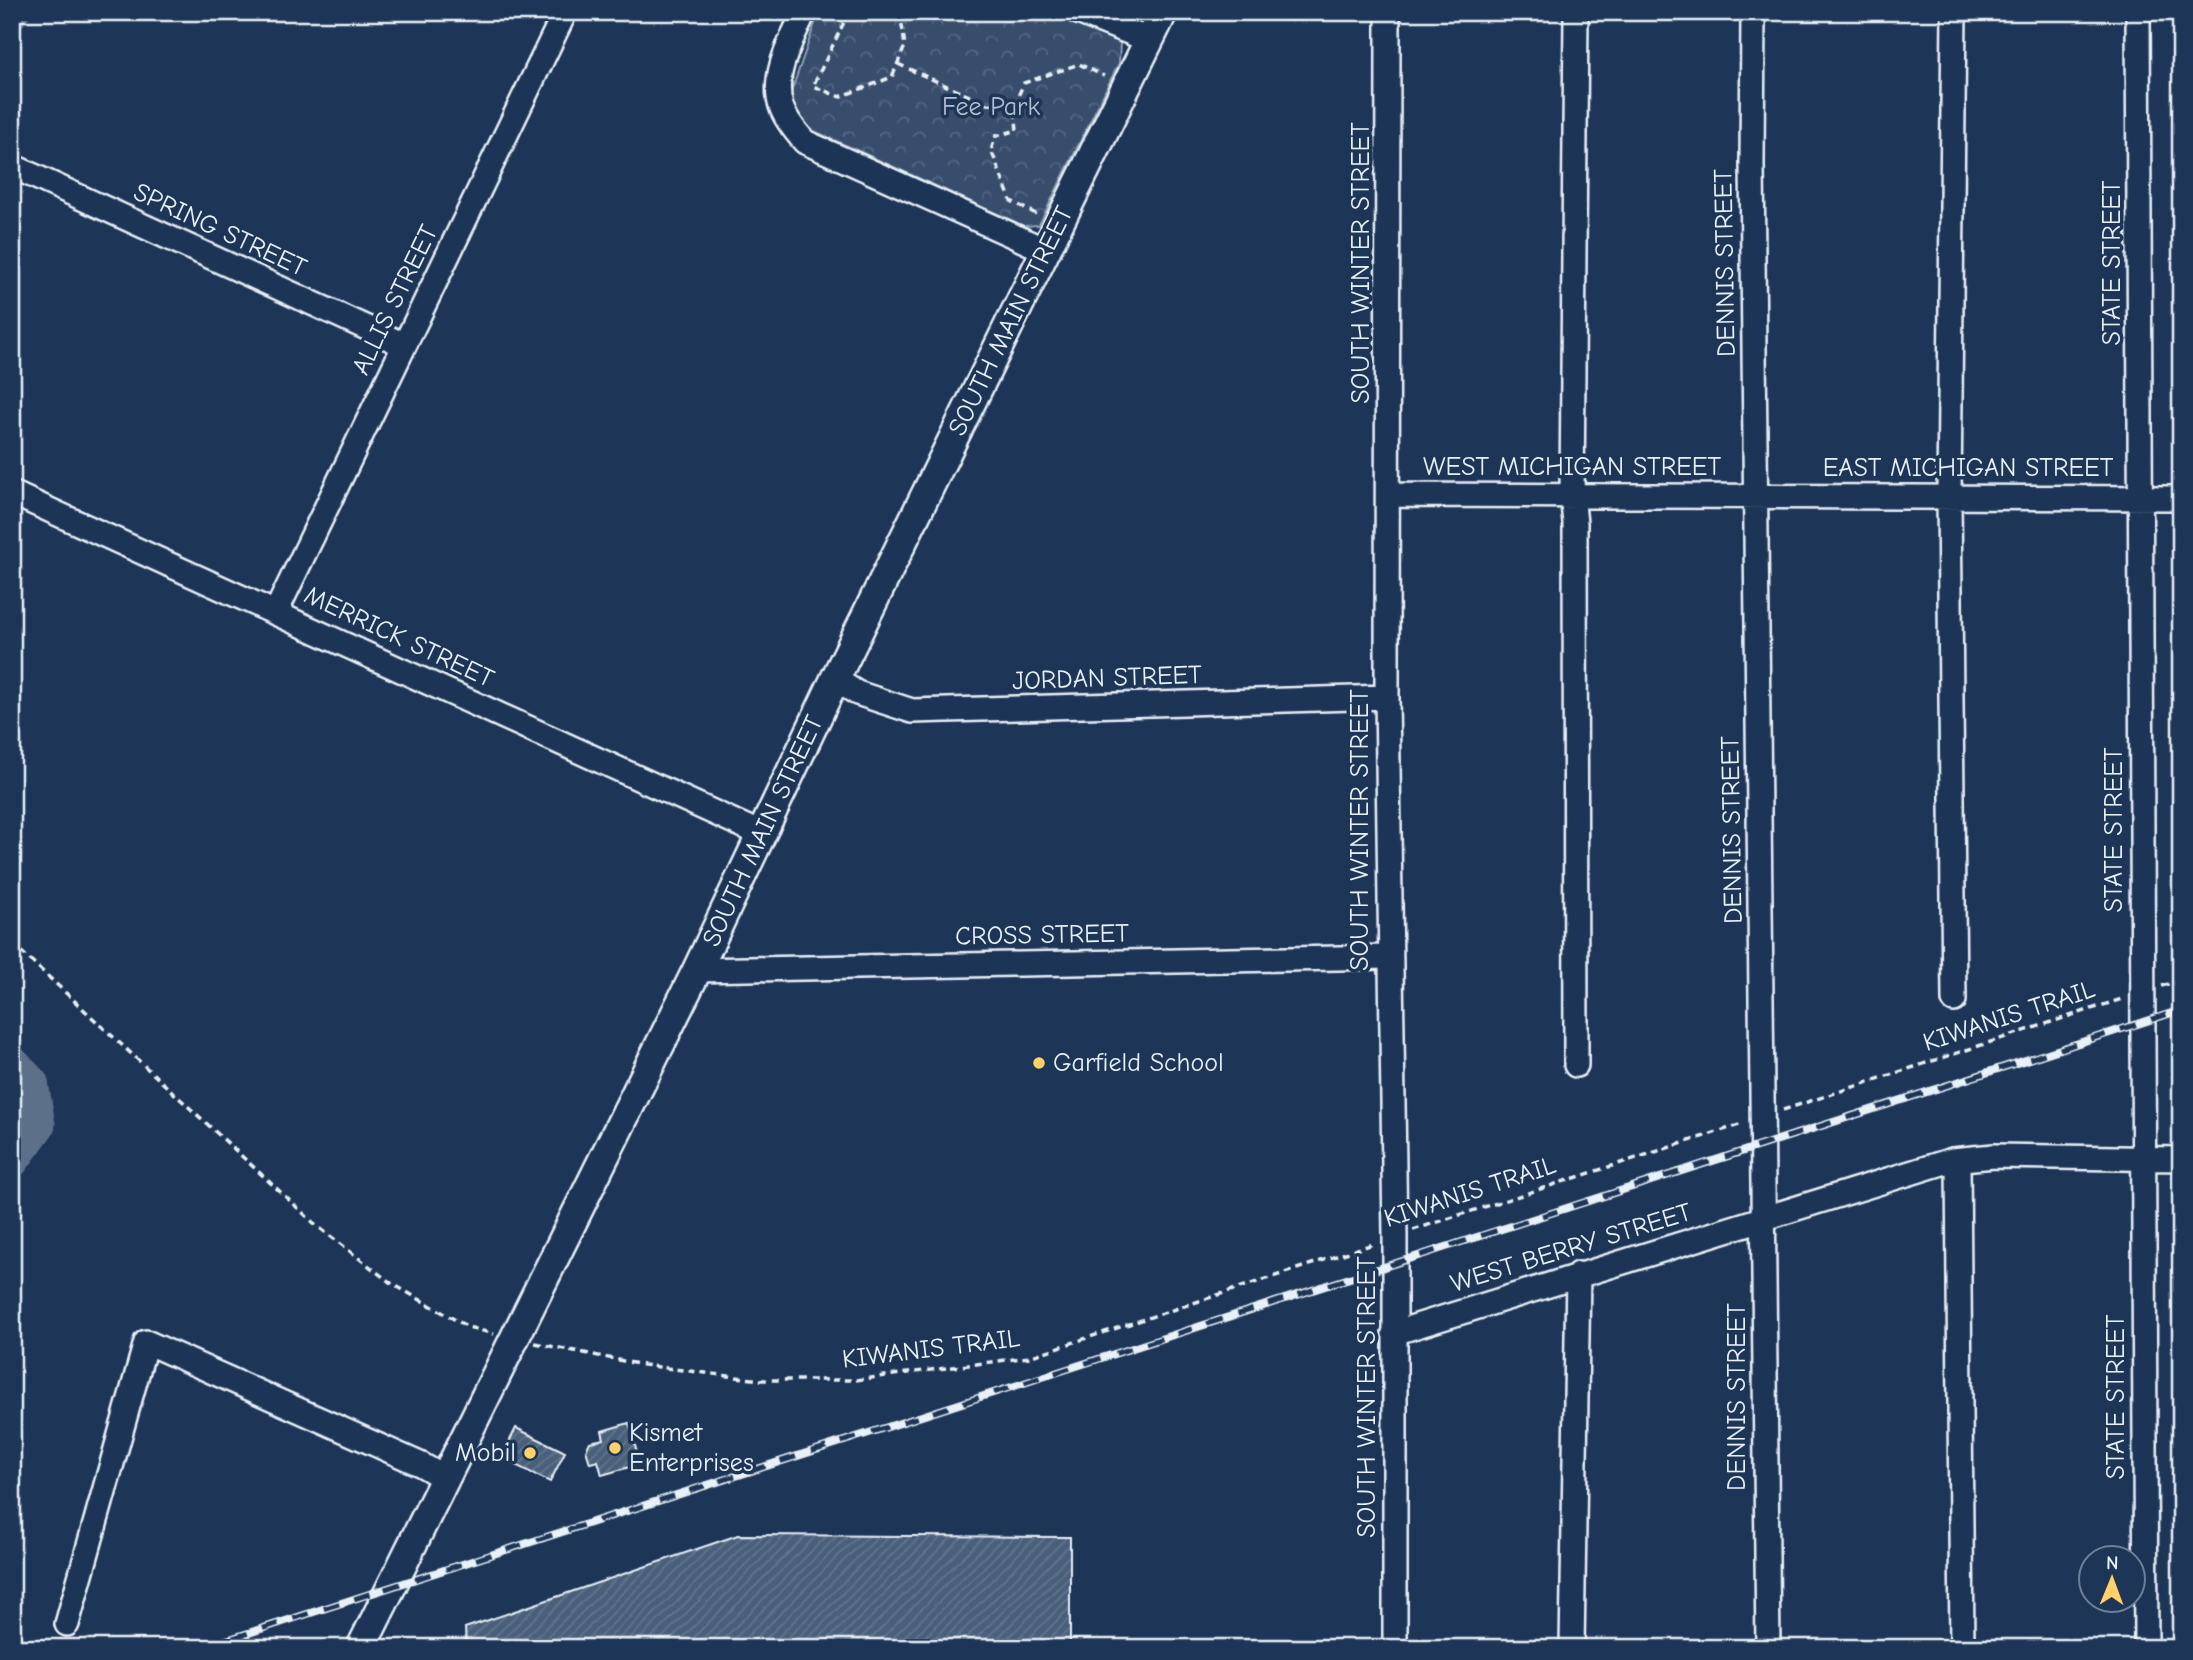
<svg xmlns="http://www.w3.org/2000/svg" width="2193" height="1660" viewBox="0 0 2193 1660" font-family="'Comic Neue',sans-serif">
	<style>
		.forest { fill: url(#forest-crowns); stroke: #909fb2; stroke-width: 2 }
		.lines { fill: none; stroke-linecap: round; stroke-linejoin: round }
		.river { stroke: #5d7089; stroke-width: 33 }
		.building { fill: url(#building-hatch); stroke: #e8f1f8; stroke-width: 2 }
		.minor-casing { stroke: #e8f1f8; stroke-width: 28 }
		.major-casing { stroke: #e8f1f8; stroke-width: 33 }
		.path { stroke: #e8f1f8; stroke-width: 3.5; stroke-dasharray: 7 5; stroke-linecap: butt }
		.minor { stroke: #1d3557; stroke-width: 23 }
		.major { stroke: #1d3557; stroke-width: 28 }
		.rail-casing { stroke: #e8f1f8; stroke-width: 8 }
		.rail { stroke: #1d3557; stroke-width: 5; stroke-dasharray: 16; stroke-linecap: butt }
		.poi-dot { fill: #ffd166; stroke: #1d3557; stroke-width: 2.5 }
		.labels { text-anchor: middle; dominant-baseline: central; stroke-width: 7; stroke-linejoin: round; paint-order: stroke }
		.park-label { font-size: 26px; fill: #b3c0ce; stroke: #1d3557 }
		.street-label { font-size: 26px; fill: #e8f1f8; stroke: #1d3557 }
		.poi-label { font-size: 26px; fill: #e8f1f8; stroke: #1d3557; text-anchor: start }
	</style>
	<defs>
		<pattern id="forest-crowns" width="20" height="18" patternUnits="userSpaceOnUse" patternTransform="scale(1.75)"><rect width="20" height="18" fill="#374d6c"/><path d="M2 6a3 3 0 1 1 6 0M12 15a3 3 0 1 1 6 0" fill="none" stroke="#546782"/></pattern>
		<pattern id="building-hatch" width="6" height="6" patternUnits="userSpaceOnUse" patternTransform="scale(1.75)"><rect width="6" height="6" fill="#495e7a"/><path d="M-1 1l2-2M0 6l6-6M5 7l2-2" fill="none" stroke="#63768e"/></pattern>
	</defs>
	<rect width="100%" height="100%" fill="#1d3557"/>
	<filter id="ink" filterUnits="userSpaceOnUse"><feTurbulence type="fractalNoise" baseFrequency=".0143" numOctaves="2"/><feDisplacementMap in="SourceGraphic" scale="14" xChannelSelector="R" yChannelSelector="G"/><feConvolveMatrix kernelMatrix="1 2 1 2 8 2 1 2 1" color-interpolation-filters="sRGB"/></filter>
	<g filter="url(#ink)">
		<path class="forest" d="M 819,12 L 1045,12 L 1120,42 L 1119,63 L 1039,225 L 1024,226 L 801,125 L 788,101 Z"/>
		<g class="lines">
			<path class="river" d="M 12,13 L 13,12
				M 12,1062 L 32,1083 L 39,1125 L 12,1162"/>
		</g>
		<path class="building" d="M 629,1423 L 640,1464 L 602,1475 L 598,1461 L 590,1463 L 586,1450 L 590,1442 L 604,1439 L 602,1431 Z
			M 516,1428 L 565,1452 L 550,1482 L 501,1458 Z
			M 738,1535 L 1070,1537 L 1070,1648 L 466,1648 L 465,1628 Z"/>
		<g class="lines">
			<defs>
				<path id="minor" d="M 804,12 C 792,39 771,75 781,106 C 785,118 796,132 805,142 L 1045,250
					M 1078,12 L 1149,40
					M 1388,12 L 1387,697 L 1395,1236 L 1395,1648
					M 1753,12 L 1752,163 L 1768,1648
					M 1954,12 L 1949,496 L 1954,1000
					M 2138,12 L 2146,1648
					M 12,166 L 404,345
					M 12,493 L 761,834
					M 1389,495 L 2181,498
					M 276,612 L 565,12
					M 835,679 L 857,693 L 912,711 L 1387,697
					M 697,970 L 1389,957
					M 1576,1065 L 1575,523 L 1572,495 L 1576,12
					M 1958,1160 L 1962,1648
					M 1394,1333 L 1952,1160 L 1994,1156 L 2181,1159
					M 67,1624 L 146,1342 L 422,1465 L 446,1479
					M 1572,1648 L 1578,1274"/>
				<path id="major" d="M 361,1648 L 697,970 L 835,679 L 1163,12"/>
			</defs>
			<use href="#minor" class="minor-casing"/>
			<use href="#major" class="major-casing"/>
			<path class="path" d="M 849,12 L 813,86 L 840,97 L 892,77 L 905,46 L 900,12
				M 898,64 L 987,104 L 1014,105
				M 1036,214 L 1011,201 L 991,150 L 996,136 L 1017,130 L 1014,105 L 1024,83 L 1079,64 L 1104,76
				M 12,943 L 316,1225 L 391,1283 L 468,1327 L 494,1334
				M 2162,986 L 2181,980
				M 1783,1110 L 2125,998
				M 1413,1230 L 1742,1124
				M 535,1343 L 643,1365 L 760,1380 L 855,1380 L 1029,1357 L 1376,1243"/>
			<use href="#minor" class="minor"/>
			<use href="#major" class="major"/>
			<defs>
				<path id="rail" d="M 202,1648 L 2181,1010"/>
			</defs>
			<use href="#rail" class="rail-casing"/>
			<use href="#rail" class="rail"/>
		</g>
	</g>
	<g class="poi-dot">
		<circle cx="1039" cy="1063" r="7"/>
		<circle cx="615" cy="1448" r="7"/>
		<circle cx="530" cy="1453" r="7"/>
	</g>
	<g class="labels">
		<g class="park-label">
			<text x="991" y="107">Fee Park</text>
		</g>
		<g class="street-label">
			<text transform="translate(220 230) rotate(25)">SPRING STREET</text>
			<text transform="translate(1361 263) rotate(-90)">SOUTH WINTER STREET</text>
			<text transform="translate(1725 263) rotate(-91)">DENNIS STREET</text>
			<text transform="translate(2112 263) rotate(-90)">STATE STREET</text>
			<text transform="translate(395 300) rotate(-64)">ALLIS STREET</text>
			<text transform="translate(1011 321) rotate(-64)">SOUTH MAIN STREET</text>
			<text x="1572" y="467">WEST MICHIGAN STREET</text>
			<text x="1968" y="468">EAST MICHIGAN STREET</text>
			<text transform="translate(399 637) rotate(25)">MERRICK STREET</text>
			<text transform="translate(1107 678) rotate(-2)">JORDAN STREET</text>
			<text transform="translate(1360 830) rotate(-90)">SOUTH WINTER STREET</text>
			<text transform="translate(1732 830) rotate(-91)">DENNIS STREET</text>
			<text transform="translate(2114 830) rotate(-90)">STATE STREET</text>
			<text transform="translate(763 831) rotate(-65)">SOUTH MAIN STREET</text>
			<text transform="translate(1042 935) rotate(-1)">CROSS STREET</text>
			<text transform="translate(2009 1016) rotate(-18)">KIWANIS TRAIL</text>
			<text transform="translate(1470 1192) rotate(-18)">KIWANIS TRAIL</text>
			<text transform="translate(1571 1248) rotate(-17)">WEST BERRY STREET</text>
			<text transform="translate(931 1349) rotate(-7)">KIWANIS TRAIL</text>
			<text transform="translate(1367 1397) rotate(-90)">SOUTH WINTER STREET</text>
			<text transform="translate(1737 1397) rotate(-90)">DENNIS STREET</text>
			<text transform="translate(2116 1397) rotate(-90)">STATE STREET</text>
		</g>
		<g class="poi-label">
			<text x="1053" y="1063">Garfield School</text>
			<text x="629" y="1433">Kismet<tspan x="629" dy="30">Enterprises</tspan></text>
			<text x="516" y="1453" text-anchor="end">Mobil</text>
		</g>
	</g>
	<rect width="2193" height="1660" fill="none" stroke="#1d3557" stroke-width="42"/>
	<rect x="21" y="21" width="2151" height="1618" fill="none" stroke="#e8f1f8" stroke-width="2.5" filter="url(#ink)"/>
	<g transform="translate(2112 1579) rotate(1)"><circle r="33" fill="#1d3557" stroke="#6e8097" stroke-width="2"/>
	<path d="M0-5L12 26L0 18L-12 26Z" fill="#ffd166"/>
	<text y="-10" font-size="19" font-weight="bold" text-anchor="middle" fill="#e8f1f8">N</text>
	</g>
</svg>
